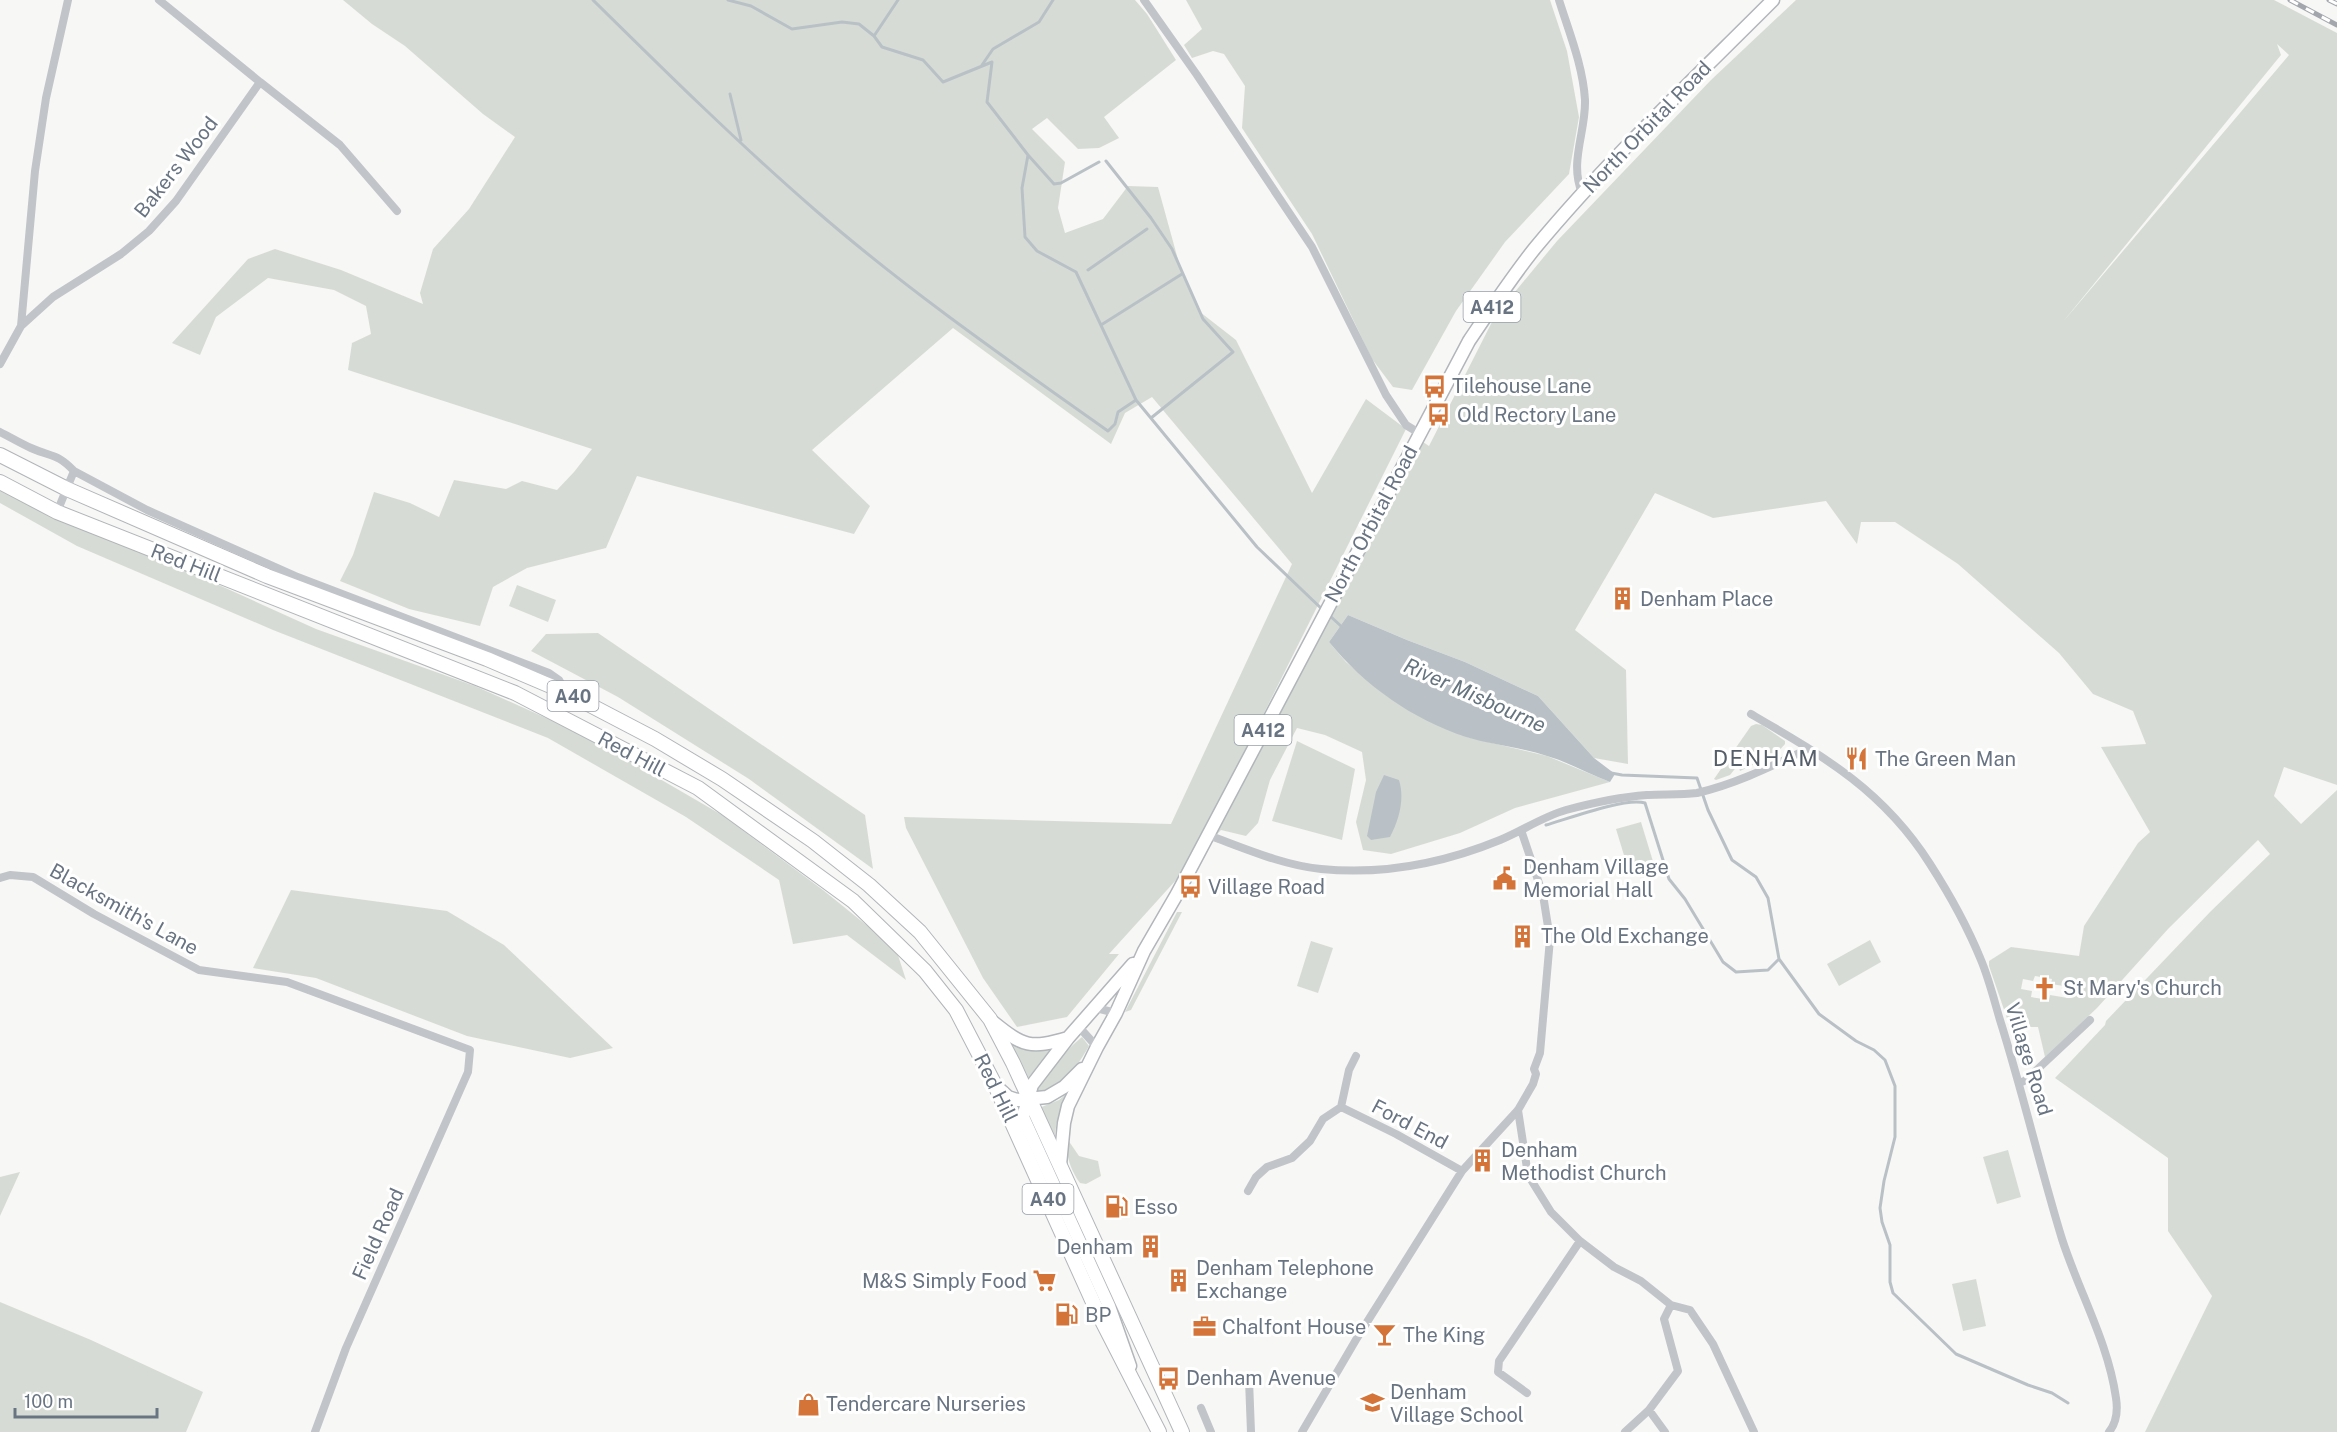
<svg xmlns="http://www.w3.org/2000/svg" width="2337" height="1432" viewBox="0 0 2337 1432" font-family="'Public Sans',sans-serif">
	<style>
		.green { fill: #d6dcd5; fill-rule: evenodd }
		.water { fill: #b9c1c7 }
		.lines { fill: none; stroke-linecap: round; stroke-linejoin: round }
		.stream { stroke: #b9c1c7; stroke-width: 3 }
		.primary-casing { stroke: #b2b6ba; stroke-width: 15 }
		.highway-casing { stroke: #b2b5b9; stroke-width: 16 }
		.street { stroke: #c1c4c8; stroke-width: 8 }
		.primary { stroke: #fff; stroke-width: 12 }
		.highway { stroke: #fff; stroke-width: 14 }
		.rail-casing { stroke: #a3a7ad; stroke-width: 5 }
		.rail { stroke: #fff; stroke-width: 3; stroke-dasharray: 9; stroke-linecap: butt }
		.labels { text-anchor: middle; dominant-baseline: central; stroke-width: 6; stroke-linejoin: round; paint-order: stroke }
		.shield { fill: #fff; stroke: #969ea8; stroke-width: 1.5 }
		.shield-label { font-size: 18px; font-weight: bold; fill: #697483 }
		.street-label { font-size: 20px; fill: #697483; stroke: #fff }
		.poi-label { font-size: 20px; fill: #697483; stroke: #fff; text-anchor: start }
		.water-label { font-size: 21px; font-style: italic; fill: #65747f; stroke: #fff }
		.quarter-label { font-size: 22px; letter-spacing: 1.5px; fill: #565e69; stroke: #fff }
	</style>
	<rect width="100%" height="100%" fill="#f7f7f5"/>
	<path class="green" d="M 343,0 L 1135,0 L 1147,14 L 1176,60 L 1104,117 L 1119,138 L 1099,148 L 1078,149 L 1047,118 L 1032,129 L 1065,162 L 1058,208 L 1065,233 L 1103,219 L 1128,186 L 1158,187 L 1182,274 L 1200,312 L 1236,340 L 1312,493 L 1366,399 L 1406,429 L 1186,869 L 1109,954 L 1119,954 L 1067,1017 L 1017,1027 L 983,978 L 906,828 L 904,817 L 1171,824 L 1292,564 L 1152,397 L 1125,413 L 1111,444 L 953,328 L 812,450 L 870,506 L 854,534 L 637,476 L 606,548 L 527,568 L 493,587 L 480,626 L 409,609 L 340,581 L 353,555 L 374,492 L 410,503 L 439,517 L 454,480 L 506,489 L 522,481 L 557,490 L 574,472 L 592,449 L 348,370 L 352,343 L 371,334 L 366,306 L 334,290 L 268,278 L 216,317 L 200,355 L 172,343 L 248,259 L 275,249 L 341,270 L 423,304 L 420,293 L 433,249 L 469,209 L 515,137 L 483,114 L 405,46 L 372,24 Z
		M 1186,0 L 1550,0 L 1567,51 L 1579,117 L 1569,174 L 1505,242 L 1456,311 L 1412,390 L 1393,387 L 1372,359 L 1312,234 L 1242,128 L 1245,86 L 1224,54 L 1213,51 L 1192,58 L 1184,45 L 1202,29 Z
		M 1796,0 L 2274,0 L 2337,33 L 2337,785 L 2284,767 L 2274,796 L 2301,824 L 2337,790 L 2337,1432 L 2145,1432 L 2212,1296 L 2168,1231 L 2168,1158 L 2055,1078 L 2105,1025 L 2106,1021 L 2211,911 L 2270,854 L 2258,840 L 2168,929 L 2097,1008 L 2045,1057 L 2038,1027 L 2010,1027 L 1989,966 L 1989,961 L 2011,947 L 2079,956 L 2084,926 L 2138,843 L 2150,832 L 2101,747 L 2146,744 L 2133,711 L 2093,694 L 2059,653 L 1958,564 L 1895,522 L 1861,522 L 1857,544 L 1826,501 L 1713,518 L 1655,493 L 1575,630 L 1626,670 L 1628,764 L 1594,758 L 1538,696 L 1465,662 L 1407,640 L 1348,615 L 1329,642 L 1346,662 L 1388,697 L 1467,737 L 1547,756 L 1610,782 L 1515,808 L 1460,833 L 1391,854 L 1363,850 L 1356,822 L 1366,780 L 1362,752 L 1325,735 L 1297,728 L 1270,780 L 1258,823 L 1246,836 L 1221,830 L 1207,845 L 1417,438 L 1429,446 L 1495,316 L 1557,241 L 1711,80 ZM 2277,44 L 2289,55 L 2062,323 L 2281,55 ZM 2035,976 L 2052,979 L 2051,984 L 2070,987 L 2068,998 L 2050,995 L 2049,1000 L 2031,997 L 2032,991 L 2021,989 L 2023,979 L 2033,981 Z
		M 0,486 L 316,629 L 475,686 L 584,735 L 722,815 L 823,890 L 896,949 L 906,980 L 847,935 L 793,944 L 779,880 L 686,817 L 548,738 L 273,630 L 77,546 L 0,503 Z
		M 517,585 L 556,600 L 548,622 L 509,606 Z
		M 598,633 L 865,815 L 873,869 L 749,779 L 618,697 L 531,651 L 546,634 Z
		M 1756,724 L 1762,725 L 1785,741 L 1785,744 L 1776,754 L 1740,771 L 1738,765 L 1730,775 L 1716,780 L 1714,779 L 1751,726 Z
		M 1297,741 L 1355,769 L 1342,840 L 1272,821 Z
		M 1641,822 L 1655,868 L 1630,875 L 1616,829 Z
		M 291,890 L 447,911 L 504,945 L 613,1048 L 570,1058 L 467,1036 L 316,978 L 253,968 Z
		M 1177,912 L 1182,912 L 1131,1010 L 1125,1012 Z
		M 1870,940 L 1881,962 L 1839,986 L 1827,964 Z
		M 1311,941 L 1333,948 L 1318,993 L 1297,986 Z
		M 1082,1037 L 1089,1046 C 1075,1070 1063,1087 1035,1095 C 1047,1073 1063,1052 1082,1037 Z
		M 1007,1039 L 1056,1046 L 1026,1080 Z
		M 1071,1090 L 1057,1121 L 1054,1139 L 1039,1108 L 1059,1100 Z
		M 1068,1140 L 1079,1156 L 1098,1161 L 1101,1176 L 1086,1184 L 1080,1183 C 1071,1171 1065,1155 1068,1140 Z
		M 2008,1150 L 2021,1197 L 1997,1204 L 1983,1157 Z
		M 20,1172 L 0,1216 L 0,1177 Z
		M 1976,1279 L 1986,1326 L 1963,1331 L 1952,1284 Z
		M 0,1302 L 91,1340 L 203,1392 L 186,1432 L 0,1432 Z"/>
	<path class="water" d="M 1348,615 L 1407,640 L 1465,662 L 1538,696 L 1594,758 L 1615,774 L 1610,782 C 1589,774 1568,762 1547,756 C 1520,747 1492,745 1466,737 C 1412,719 1365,686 1329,642 Z
		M 1384,775 L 1399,780 C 1405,799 1399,820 1390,837 L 1371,840 L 1367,836 L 1376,792 Z"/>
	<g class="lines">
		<path class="stream" d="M 593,0 C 665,71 738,143 814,209 C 907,290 1008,360 1108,431 L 1115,424 L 1118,412 L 1136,400
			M 728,0 L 751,6 L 792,29 L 842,22 L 859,24 L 874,36 L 882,47 L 923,60 L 943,82 L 992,62 L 987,102 L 1028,155 L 1022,188 L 1025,237 L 1037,251 L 1076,272 L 1136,400 L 1257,547 L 1324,611
			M 874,36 L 898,0
			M 982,65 L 993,49 L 1039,22 L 1053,0
			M 730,94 L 741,140
			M 1028,155 L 1054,184 L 1061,183 L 1099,162
			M 1106,161 L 1151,218 L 1172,249 L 1203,319 L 1233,352 L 1151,418
			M 1088,270 L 1147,229
			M 1101,325 L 1182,274
			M 1329,615 L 1342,627
			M 1611,773 L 1622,775 L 1697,778 L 1708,810 L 1732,860 L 1756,877 L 1768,898 L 1779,959 L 1819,1014 L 1856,1041 L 1874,1050 L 1885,1060 L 1895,1086 L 1895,1137 L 1884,1181 L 1880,1208 L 1882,1222 L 1890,1245 L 1890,1282 L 1893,1293 L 1956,1354 L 2028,1385 L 2052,1393 L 2068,1403
			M 1546,825 C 1567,819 1626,797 1645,803 L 1669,879 L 1685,899 L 1723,962 L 1736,972 L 1768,970 L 1779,959"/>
		<defs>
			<path id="primary" d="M 993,1022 C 1024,1047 1030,1049 1068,1038
				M 995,1085 L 1008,1097 L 1017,1100 L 1047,1097 L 1064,1087 L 1082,1069
				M 1060,1165 L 1064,1123 L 1068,1106 L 1097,1047 L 1116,1013 L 1144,951 L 1177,894 L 1469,341 C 1490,310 1511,278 1535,248 C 1608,160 1692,81 1773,0
				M 1130,1366 L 1109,1306 L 1023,1117 L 1032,1085 L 1068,1038 L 1133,964"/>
			<path id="highway" d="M 0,455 L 67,489 L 267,576 L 487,659 L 567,693 L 655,739 L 722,779 L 813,841 L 869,885 L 920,932 L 990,1019 L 1013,1063 L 1182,1432
				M 0,482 L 57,512 L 515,693 L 698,788 L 853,901 L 925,971 L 956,1010 L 995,1085 L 1097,1311 L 1159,1432"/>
		</defs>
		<use href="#primary" class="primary-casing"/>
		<use href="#highway" class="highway-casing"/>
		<path class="street" d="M 1144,0 L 1197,75 L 1312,247 L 1386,395 L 1406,425 L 1419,433
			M 1559,0 C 1569,32 1583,66 1585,100 C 1586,132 1569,162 1582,193
			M 260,82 L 340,145 L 397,211
			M 21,326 L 35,171 L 46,98 L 68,0
			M 0,364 L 21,326 L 53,297 L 121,254 L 149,231 L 176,201 L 260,82 L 159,0
			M 0,432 C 10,437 20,443 31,448 C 51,457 57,453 74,471 L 57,512
			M 74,471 L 147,510 L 295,576 L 549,673 L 559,680 L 565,691
			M 1751,714 C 1823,756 1883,790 1930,864 C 1948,892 1968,928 1981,960 C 1989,979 1994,1000 2000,1020 C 2023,1093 2040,1167 2062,1239 C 2079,1292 2108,1342 2116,1398 C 2118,1411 2117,1422 2109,1432
			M 1208,835 C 1244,848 1282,865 1321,869 C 1382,875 1444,863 1500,840 C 1522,831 1542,817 1566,810 C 1592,803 1620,797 1647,795 C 1664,794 1680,795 1697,793 C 1736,784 1772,766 1808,749
			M 0,878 L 10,875 L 33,877 L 94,914 L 199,970 L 287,982 L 470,1050 L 468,1072 L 346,1348 L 315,1432
			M 1096,1008 L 1116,1013
			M 1079,1027 L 1097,1047
			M 2020,1083 L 2026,1080 L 2090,1020
			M 1341,1107 L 1349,1070 L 1356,1056
			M 1518,1110 L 1528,1175 L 1551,1212 L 1580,1241 L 1614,1267 L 1641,1281 L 1671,1305 L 1690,1310 L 1713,1344 L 1754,1432
			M 1248,1191 L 1256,1177 L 1267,1167 L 1292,1158 L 1310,1141 L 1323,1119 L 1341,1107 L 1396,1134 L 1462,1171
			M 1249,1380 L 1251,1432
			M 1527,1393 L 1498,1372 L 1499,1361 L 1580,1241
			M 1201,1408 L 1211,1432
			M 1649,1410 L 1665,1432
			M 1302,1432 L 1357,1338 L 1462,1171 L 1518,1110 L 1533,1084 L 1536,1074 L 1534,1069 L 1540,1053 L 1550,939 L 1543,895 L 1521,830
			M 1625,1432 L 1649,1410 L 1678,1371 L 1664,1319 L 1671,1305"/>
		<use href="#primary" class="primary"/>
		<use href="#highway" class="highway"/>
		<defs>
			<path id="rail" d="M 2290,0 L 2337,25
				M 2329,0 L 2337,4"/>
		</defs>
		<use href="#rail" class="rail-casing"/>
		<use href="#rail" class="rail"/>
	</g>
	<defs>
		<symbol id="bus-bare" viewBox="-9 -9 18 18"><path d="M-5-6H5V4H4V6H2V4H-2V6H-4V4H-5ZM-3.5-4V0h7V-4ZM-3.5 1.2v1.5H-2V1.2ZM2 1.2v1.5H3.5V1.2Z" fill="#d47439" stroke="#fff" stroke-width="2.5" paint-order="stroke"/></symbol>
		<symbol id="building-bare" viewBox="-9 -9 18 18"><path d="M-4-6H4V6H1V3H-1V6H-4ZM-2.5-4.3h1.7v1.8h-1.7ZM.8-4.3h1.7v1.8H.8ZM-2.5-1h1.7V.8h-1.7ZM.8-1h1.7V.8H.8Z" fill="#d47439" stroke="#fff" stroke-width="2.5" paint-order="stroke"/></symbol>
		<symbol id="restaurant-bare" viewBox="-9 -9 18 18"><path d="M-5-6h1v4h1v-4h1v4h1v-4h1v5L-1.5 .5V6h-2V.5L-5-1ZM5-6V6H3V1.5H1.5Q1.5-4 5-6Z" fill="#d47439" stroke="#fff" stroke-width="2.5" paint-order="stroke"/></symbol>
		<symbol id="civic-bare" viewBox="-9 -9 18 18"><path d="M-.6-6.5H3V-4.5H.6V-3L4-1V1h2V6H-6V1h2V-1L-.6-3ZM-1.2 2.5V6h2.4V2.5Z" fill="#d47439" stroke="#fff" stroke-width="2.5" paint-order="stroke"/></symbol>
		<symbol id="church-bare" viewBox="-9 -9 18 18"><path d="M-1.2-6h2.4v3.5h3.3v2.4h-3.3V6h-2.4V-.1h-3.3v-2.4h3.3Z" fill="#d47439" stroke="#fff" stroke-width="2.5" paint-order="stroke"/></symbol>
		<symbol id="fuel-bare" viewBox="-9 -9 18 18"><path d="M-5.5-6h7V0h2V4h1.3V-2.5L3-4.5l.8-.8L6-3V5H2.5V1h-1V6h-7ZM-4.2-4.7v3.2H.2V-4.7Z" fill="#d47439" stroke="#fff" stroke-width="2.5" paint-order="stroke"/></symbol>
		<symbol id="supermarket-bare" viewBox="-9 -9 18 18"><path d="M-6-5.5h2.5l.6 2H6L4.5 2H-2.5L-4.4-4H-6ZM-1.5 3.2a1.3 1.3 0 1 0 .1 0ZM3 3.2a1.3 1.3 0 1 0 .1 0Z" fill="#d47439" stroke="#fff" stroke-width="2.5" paint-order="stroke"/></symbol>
		<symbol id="office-bare" viewBox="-9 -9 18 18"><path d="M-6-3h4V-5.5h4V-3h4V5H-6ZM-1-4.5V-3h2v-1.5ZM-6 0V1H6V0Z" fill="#d47439" stroke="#fff" stroke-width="2.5" paint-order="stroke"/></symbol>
		<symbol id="bar-bare" viewBox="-9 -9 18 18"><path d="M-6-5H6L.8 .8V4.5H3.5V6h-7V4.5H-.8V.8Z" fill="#d47439" stroke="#fff" stroke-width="2.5" paint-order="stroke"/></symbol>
		<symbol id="school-bare" viewBox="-9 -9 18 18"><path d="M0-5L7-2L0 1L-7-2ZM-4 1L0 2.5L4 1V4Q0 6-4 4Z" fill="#d47439" stroke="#fff" stroke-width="2.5" paint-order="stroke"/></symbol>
		<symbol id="shop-bare" viewBox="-9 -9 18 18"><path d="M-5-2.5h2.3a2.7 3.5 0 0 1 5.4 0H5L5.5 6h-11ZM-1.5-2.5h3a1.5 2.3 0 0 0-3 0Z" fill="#d47439" stroke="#fff" stroke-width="2.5" paint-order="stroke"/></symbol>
	</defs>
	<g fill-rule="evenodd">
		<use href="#bus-bare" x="1418" y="370" width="33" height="33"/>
		<use href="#bus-bare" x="1422" y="398" width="33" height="33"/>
		<use href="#building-bare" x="1606" y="582" width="33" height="33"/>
		<use href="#restaurant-bare" x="1840" y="742" width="33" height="33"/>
		<use href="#civic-bare" x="1488" y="862" width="33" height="33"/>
		<use href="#bus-bare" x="1174" y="870" width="33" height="33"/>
		<use href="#building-bare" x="1506" y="920" width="33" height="33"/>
		<use href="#church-bare" x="2028" y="972" width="33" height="33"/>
		<use href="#building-bare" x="1466" y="1144" width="33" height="33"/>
		<use href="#fuel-bare" x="1100" y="1190" width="33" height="33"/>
		<use href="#building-bare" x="1134" y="1230" width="33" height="33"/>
		<use href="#building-bare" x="1162" y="1264" width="33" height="33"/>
		<use href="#supermarket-bare" x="1028" y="1264" width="33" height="33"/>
		<use href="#fuel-bare" x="1050" y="1298" width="33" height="33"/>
		<use href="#office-bare" x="1188" y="1310" width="33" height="33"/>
		<use href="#bar-bare" x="1368" y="1318" width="33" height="33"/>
		<use href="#bus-bare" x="1152" y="1362" width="33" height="33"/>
		<use href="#school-bare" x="1356" y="1386" width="33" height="33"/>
		<use href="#shop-bare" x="792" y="1388" width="33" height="33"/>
	</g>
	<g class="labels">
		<g class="shield">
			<rect x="1463.5" y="292" width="57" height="30" rx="4.5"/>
			<rect x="547.5" y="681" width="51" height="30" rx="4.5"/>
			<rect x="1234.5" y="715" width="57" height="30" rx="4.5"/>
			<rect x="1022.5" y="1184" width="51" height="30" rx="4.5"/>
		</g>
		<g class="shield-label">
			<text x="1492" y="307">A412</text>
			<text x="573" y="696">A40</text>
			<text x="1263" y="730">A412</text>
			<text x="1048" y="1199">A40</text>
		</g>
		<g class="street-label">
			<text transform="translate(1647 127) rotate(-46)">North Orbital Road</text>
			<text transform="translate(176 167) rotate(-52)">Bakers Wood</text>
			<text transform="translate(1371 524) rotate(-62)">North Orbital Road</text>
			<text transform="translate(186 563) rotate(21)">Red Hill</text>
			<text transform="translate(632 754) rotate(28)">Red Hill</text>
			<text transform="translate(124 909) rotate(29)">Blacksmith's Lane</text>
			<text transform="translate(2029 1059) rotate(73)">Village Road</text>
			<text transform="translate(996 1088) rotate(64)">Red Hill</text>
			<text transform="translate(1410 1124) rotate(28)">Ford End</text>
			<text transform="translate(378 1234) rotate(-66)">Field Road</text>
		</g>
		<g class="poi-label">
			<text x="1452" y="386">Tilehouse Lane</text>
			<text x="1457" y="415">Old Rectory Lane</text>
			<text x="1640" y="599">Denham Place</text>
			<text x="1875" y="759">The Green Man</text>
			<text x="1523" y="867">Denham Village<tspan x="1523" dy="23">Memorial Hall</tspan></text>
			<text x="1208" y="887">Village Road</text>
			<text x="1541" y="936">The Old Exchange</text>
			<text x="2063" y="988">St Mary's Church</text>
			<text x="1501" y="1150">Denham<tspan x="1501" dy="23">Methodist Church</tspan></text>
			<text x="1134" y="1207">Esso</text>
			<text x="1133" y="1247" text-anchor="end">Denham</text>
			<text x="1196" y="1268">Denham Telephone<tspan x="1196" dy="23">Exchange</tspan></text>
			<text x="1027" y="1281" text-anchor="end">M&amp;S Simply Food</text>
			<text x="1085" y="1315">BP</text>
			<text x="1222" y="1327">Chalfont House</text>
			<text x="1403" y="1335">The King</text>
			<text x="1186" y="1378">Denham Avenue</text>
			<text x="1390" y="1392">Denham<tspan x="1390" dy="23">Village School</tspan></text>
			<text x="826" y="1404">Tendercare Nurseries</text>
		</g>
		<g class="water-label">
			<text transform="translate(1475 695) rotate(24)">River Misbourne</text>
		</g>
		<g class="quarter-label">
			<text x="1766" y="758">DENHAM</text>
		</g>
	</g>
	<path d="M15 1408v9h142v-9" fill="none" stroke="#697483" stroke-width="3"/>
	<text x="24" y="1408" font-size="18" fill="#697483" stroke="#ffffff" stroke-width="4.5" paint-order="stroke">100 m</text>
</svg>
